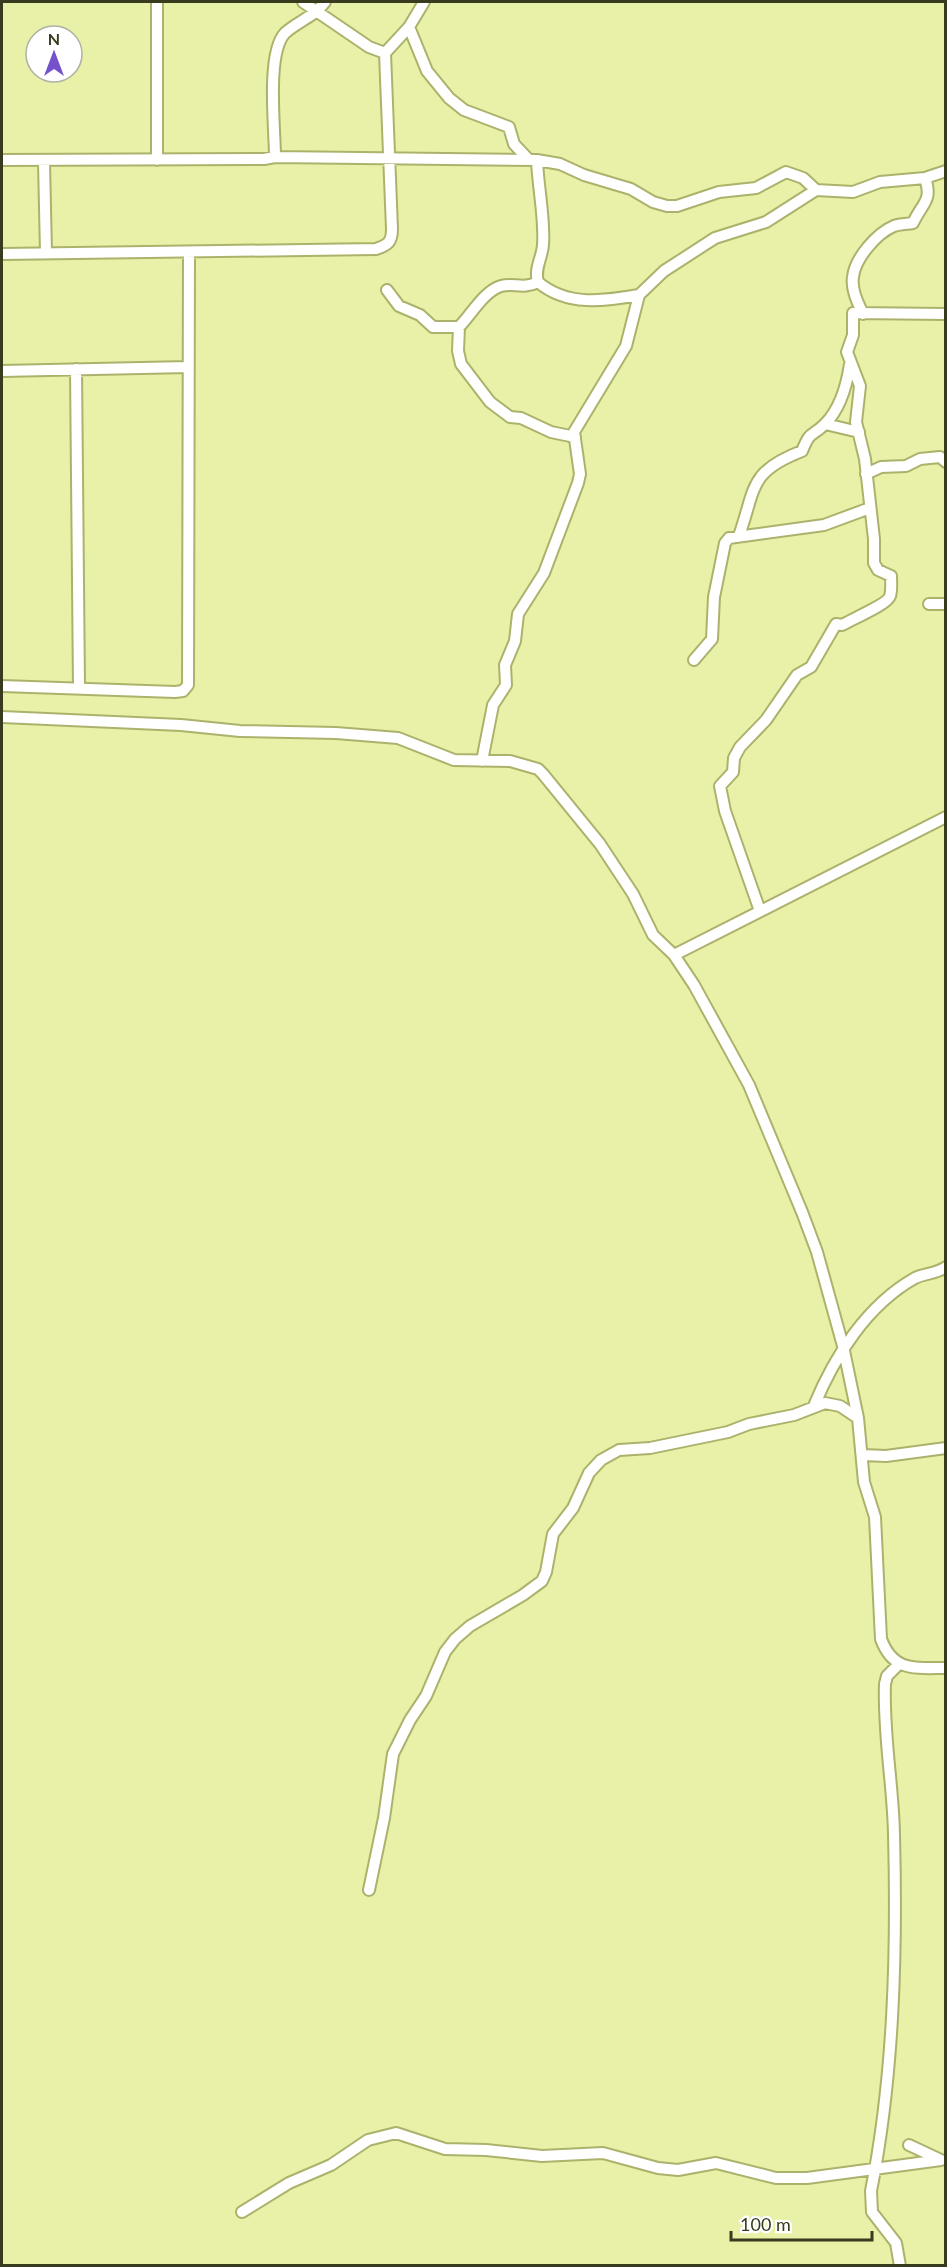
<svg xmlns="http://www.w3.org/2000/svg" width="947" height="2267" viewBox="0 0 947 2267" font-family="Lato,sans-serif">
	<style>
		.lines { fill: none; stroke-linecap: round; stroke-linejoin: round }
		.minor-casing { stroke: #acb26b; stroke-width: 14 }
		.minor { stroke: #fff; stroke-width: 10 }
	</style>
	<rect width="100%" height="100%" fill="#e9f0a7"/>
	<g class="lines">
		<defs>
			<path id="minor" d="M 157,2 L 157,160
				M 303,2 L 369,47 L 385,53 L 409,27 L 424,2
				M 409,27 L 427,71 L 449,98 L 464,110 L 509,127 L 514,144 L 529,160
				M 275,157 C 275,129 266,53 285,33 C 298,21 314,17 325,2
				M 2,160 L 264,159 L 275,157 L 537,160 L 560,164 L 584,175 L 631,189 L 653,202 L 667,206 L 677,206 L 719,192 L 756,188 L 786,172 L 803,178 L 816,190
				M 537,160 C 538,188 545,218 543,245 C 542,258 534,269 538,282 C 567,307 605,301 639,295
				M 44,162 L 46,253
				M 2,254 L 376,249 C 388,245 392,242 392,229 L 385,53
				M 387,290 L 399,306 L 420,315 L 433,327 L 459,327 C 471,315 484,291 501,286 C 514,282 522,290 538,282
				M 863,314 C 858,303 851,290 853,277 C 855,258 877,233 894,226 C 900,224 907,224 913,223 C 922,203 933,201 925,178
				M 459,327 L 458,351 L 461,364 L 490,402 L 510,417 L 521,418 L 551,432 L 575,437
				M 76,369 L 79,688
				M 2,371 L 188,367
				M 825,424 L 859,432
				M 866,474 L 881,467 L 906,466 L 920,459 L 940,457 L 946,462
				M 739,536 C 756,488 748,472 802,451 C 811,429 811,438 825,424 C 840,409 847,384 850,364
				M 929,604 L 946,604
				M 694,660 L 712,639 L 714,597 L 725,543 L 729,538 L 824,525 L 870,508
				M 2,686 L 175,692 L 183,691 L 188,685 L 189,252
				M 2,717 L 181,725 L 240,731 L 336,733 L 398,738 L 454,760 L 510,761 L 538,769 L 543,774 L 600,844 L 633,894 L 653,935 L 674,955 L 694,985 L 749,1085 L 802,1212 L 817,1252 L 843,1346 L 858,1418 L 864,1482 L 875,1517 L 881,1639 C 893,1672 915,1668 946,1668
				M 482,761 L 493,705 L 506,685 L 505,665 L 515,641 L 518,614 L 544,573 L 578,483 L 580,474 L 574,432 L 626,346 L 639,295 L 664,271 L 715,238 L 766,222 L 816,190 L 853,192 L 880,182 L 925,178 L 946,171
				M 760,911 L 725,811 L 720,786 L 733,772 L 734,758 L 740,747 L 766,720 L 797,675 L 811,667 L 836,624 L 842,625 C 852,619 888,604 890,596 C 892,590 891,582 891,576 L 878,570 L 874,563 L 874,539 L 865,459 L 856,422 L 860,386 L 847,352 L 853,335 L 853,313 L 946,314
				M 674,955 L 946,817
				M 814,1406 C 834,1357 867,1305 915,1278 C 925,1273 936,1274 946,1267
				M 863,1455 L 886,1456 L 946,1448
				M 899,1664 L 887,1676 L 885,1684 C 883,1734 893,1784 894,1834 C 897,1952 894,2075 871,2191 L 872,2212 L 896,2243 L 900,2266
				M 369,1890 L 384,1818 L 393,1754 L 410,1720 L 426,1696 L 445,1652 L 455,1639 L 470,1626 L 523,1595 L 542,1581 L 546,1572 L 553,1534 L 573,1508 L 589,1473 L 601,1460 L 619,1450 L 650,1448 L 728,1432 L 749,1424 L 794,1415 L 825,1403 L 840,1406 L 858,1418
				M 909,2145 L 941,2160
				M 242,2212 L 289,2183 L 331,2165 L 368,2140 L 396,2133 L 445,2149 L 486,2150 L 542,2156 L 603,2153 L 658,2168 L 678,2170 L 716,2163 L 776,2178 L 807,2178 L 941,2160"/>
		</defs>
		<use href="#minor" class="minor-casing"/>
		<use href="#minor" class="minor"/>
	</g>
	<rect width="947" height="2267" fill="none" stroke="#383b1d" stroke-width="6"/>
	<g transform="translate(54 54)"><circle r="28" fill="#ffffff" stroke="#afb1a5" stroke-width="1.5"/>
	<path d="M0-4.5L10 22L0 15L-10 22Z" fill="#7551cb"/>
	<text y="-9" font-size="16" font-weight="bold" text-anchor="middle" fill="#383b1d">N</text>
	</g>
	<path d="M731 2231v9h141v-9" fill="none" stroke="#383b1d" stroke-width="3"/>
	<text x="740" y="2231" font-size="18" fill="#383b1d" stroke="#ffffff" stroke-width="4.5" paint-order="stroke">100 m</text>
</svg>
